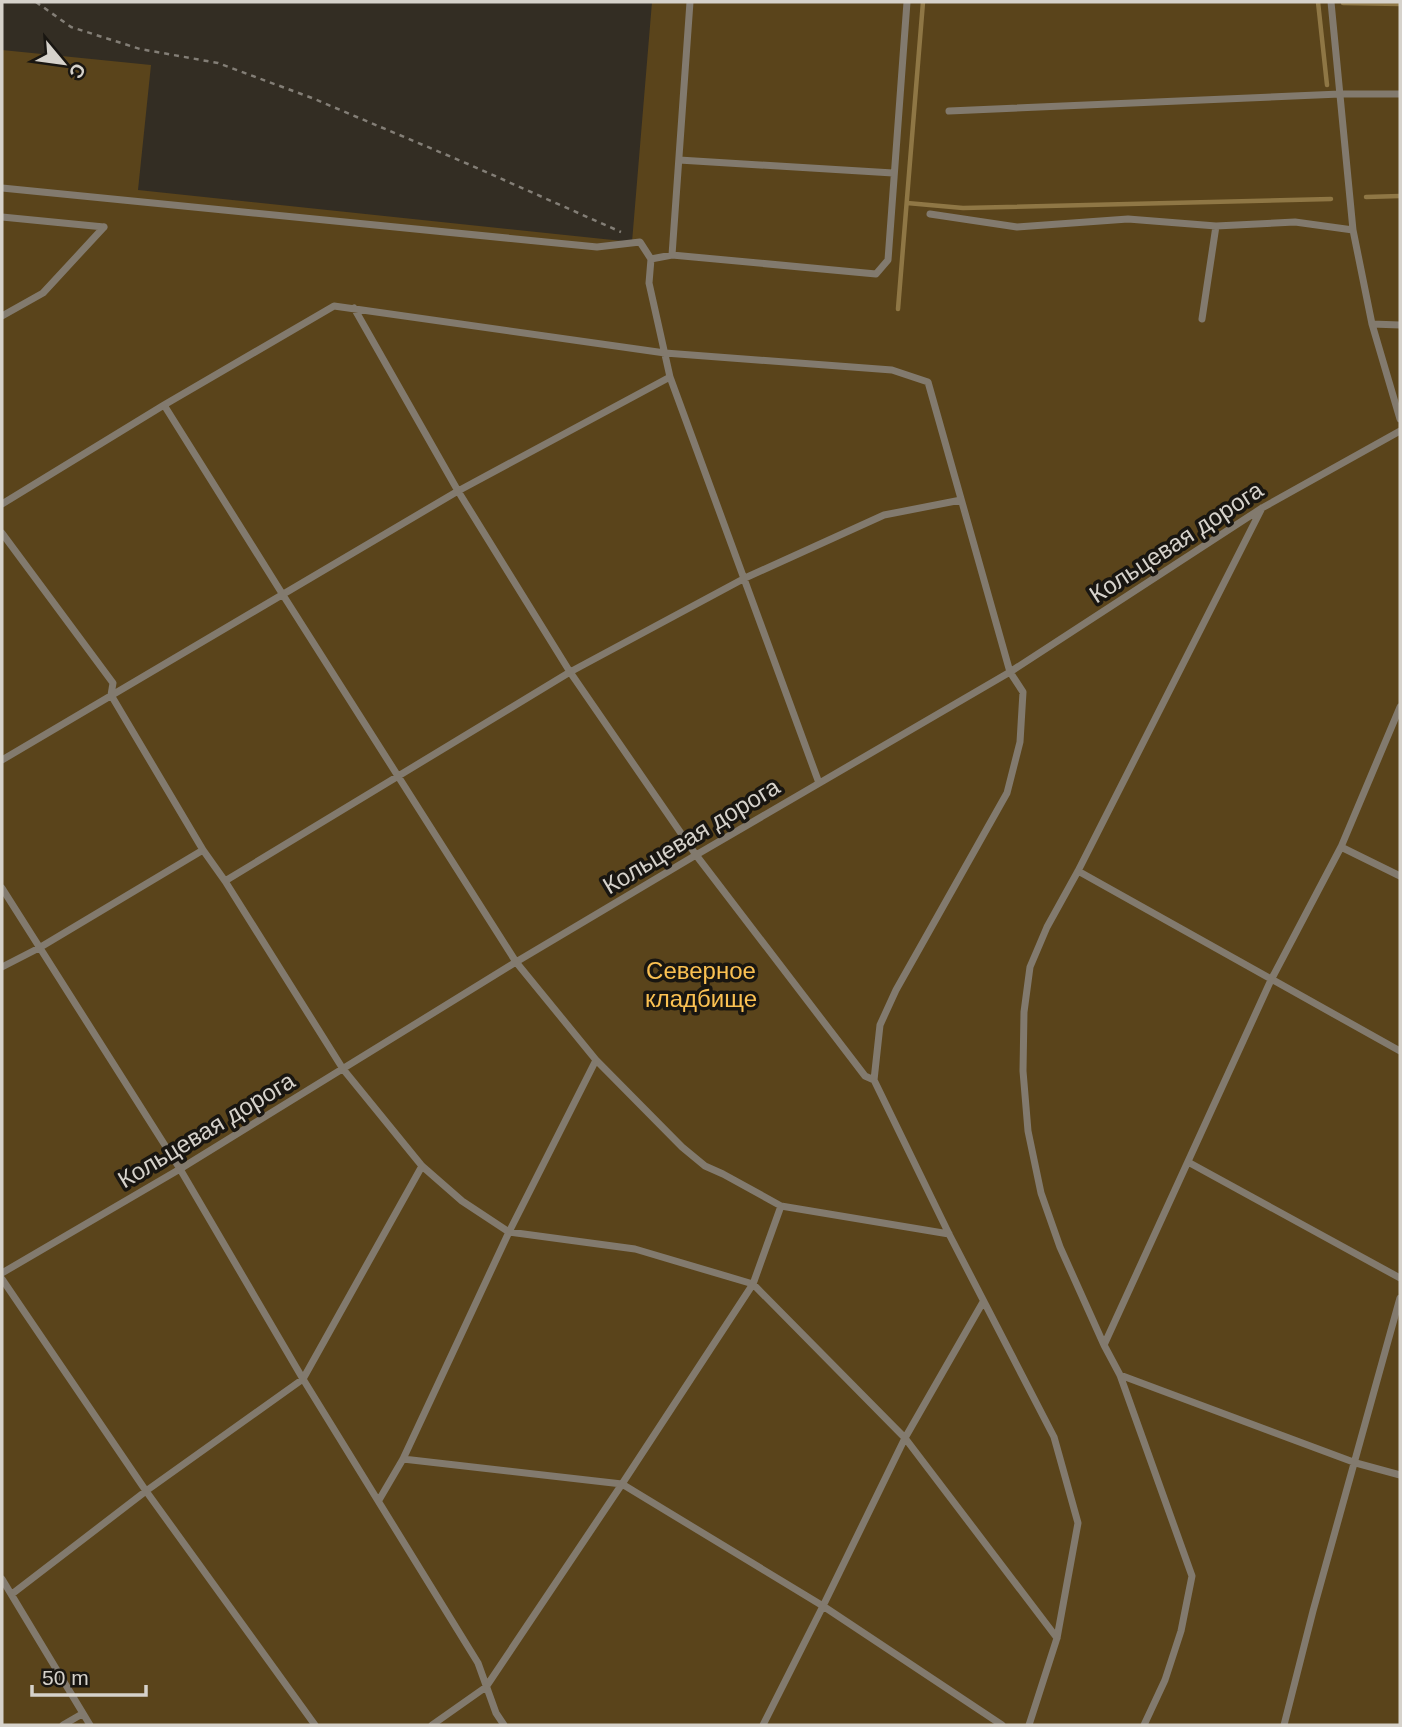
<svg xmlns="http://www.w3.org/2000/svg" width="1402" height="1727" viewBox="0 0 1402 1727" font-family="Arial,sans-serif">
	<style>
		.green { fill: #5a441b }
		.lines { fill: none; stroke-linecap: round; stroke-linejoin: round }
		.stream { stroke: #8f7745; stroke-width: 4.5 }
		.path { stroke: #837e76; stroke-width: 2.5; stroke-dasharray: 5 5; stroke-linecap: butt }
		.service { stroke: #827a6e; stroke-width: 7 }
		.labels { text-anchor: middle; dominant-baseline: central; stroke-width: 7; stroke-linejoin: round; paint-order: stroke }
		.street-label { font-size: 24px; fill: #d6d2cb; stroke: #191611 }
		.park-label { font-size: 24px; fill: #fbc152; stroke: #191611 }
	</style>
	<rect width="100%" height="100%" fill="#332d23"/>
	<path class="green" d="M 652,2 L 1400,2 L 1400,1725 L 2,1725 L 2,50 L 151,65 L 138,190 L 632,242 Z"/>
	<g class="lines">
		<path class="stream" d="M 1318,2 L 1327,85
			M 1343,3 L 1400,4
			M 1366,197 L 1400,196
			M 907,203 L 963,208 L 1331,199
			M 898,309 L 923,2"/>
		<path class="path" d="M 36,2 L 71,27 L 140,49 L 218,63 L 312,98 L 468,164 L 621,232"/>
		<path class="service" d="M 1331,2 L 1353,230 L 1372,324 L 1400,419
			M 949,111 L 1340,94 L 1400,94
			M 679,160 L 893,173
			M 2,188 L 597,247 L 640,242 L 651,259
			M 930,214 L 1017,227 L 1128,219 L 1216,226 L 1295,222 L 1353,230
			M 2,217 L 104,227
			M 672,255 L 690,2
			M 354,308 L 458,491 L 570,672 L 696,855 L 865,1076 L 874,1080
			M 2,316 L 43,293 L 104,227
			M 1202,319 L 1216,226
			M 1372,324 L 1400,325
			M 164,405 L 283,595 L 516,962 L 596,1060 L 682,1147 L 705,1166 L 723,1174 L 781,1206 L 949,1234
			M 2,504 L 164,405 L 334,306 L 665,353 L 892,370 L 928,382 L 1010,672 L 1023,692 L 1020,742 L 1007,793 L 896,990 L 880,1025 L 874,1080 L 949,1234 L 1054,1437 L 1078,1523 L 1057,1638 L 1029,1725
			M 2,533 L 113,683 L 111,695 L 203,850 L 225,881 L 343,1069 L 422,1166 L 462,1201 L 509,1232 L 635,1249 L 753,1284 L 905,1438 L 1057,1638
			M 2,760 L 458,491 L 670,377
			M 819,783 L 670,377 L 649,283 L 651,259 L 672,255 L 876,274 L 888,260 L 907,2
			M 1341,847 L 1400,876
			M 1078,871 L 1400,1051
			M 225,881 L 570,672 L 745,578 L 884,515 L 961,500
			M 2,888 L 180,1169 L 303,1379 L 478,1663 L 496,1713 L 504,1725
			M 2,967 L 39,948 L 203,850
			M 1188,1162 L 1400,1278
			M 2,1273 L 180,1169 L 516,962 L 696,855 L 1010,672 L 1262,508 L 1400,431
			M 2,1279 L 146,1491 L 315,1725
			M 1104,1345 L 1271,980 L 1341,847 L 1400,707
			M 1120,1375 L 1356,1463 L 1400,1475
			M 403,1459 L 622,1484 L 823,1606 L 1002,1725
			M 379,1500 L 403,1459 L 509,1232 L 596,1060
			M 2,1579 L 90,1725
			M 12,1594 L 146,1491 L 303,1379 L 422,1166
			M 63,1725 L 82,1714
			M 432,1725 L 486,1687 L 622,1484 L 753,1284 L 781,1206
			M 763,1725 L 823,1606 L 905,1438 L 983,1302
			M 1144,1725 L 1165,1680 L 1181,1631 L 1192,1576 L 1120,1375 L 1104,1345 L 1060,1247 L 1041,1193 L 1028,1131 L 1023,1071 L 1024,1012 L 1030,967 L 1047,927 L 1078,871 L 1262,508
			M 1284,1725 L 1313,1611 L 1400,1298"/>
	</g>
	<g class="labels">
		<g class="street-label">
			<text transform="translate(1176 542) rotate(-33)">Кольцевая дорога</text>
			<text transform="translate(691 836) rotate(-31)">Кольцевая дорога</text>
			<text transform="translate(206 1130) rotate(-31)">Кольцевая дорога</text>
		</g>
		<g class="park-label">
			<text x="701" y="970">Северное<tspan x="701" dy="28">кладбище</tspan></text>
		</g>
	</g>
	<rect width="1402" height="1727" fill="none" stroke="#d6d2cb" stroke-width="7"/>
	<g transform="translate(63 63) rotate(119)" stroke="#191611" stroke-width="5" paint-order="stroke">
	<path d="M0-5L12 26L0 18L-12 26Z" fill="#d6d2cb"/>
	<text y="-10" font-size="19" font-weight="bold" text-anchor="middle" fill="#d6d2cb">С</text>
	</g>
	<path d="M32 1685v10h114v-10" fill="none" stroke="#d6d2cb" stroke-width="3.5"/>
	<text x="42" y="1685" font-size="21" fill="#d6d2cb" stroke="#191611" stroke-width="5" paint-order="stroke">50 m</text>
</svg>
